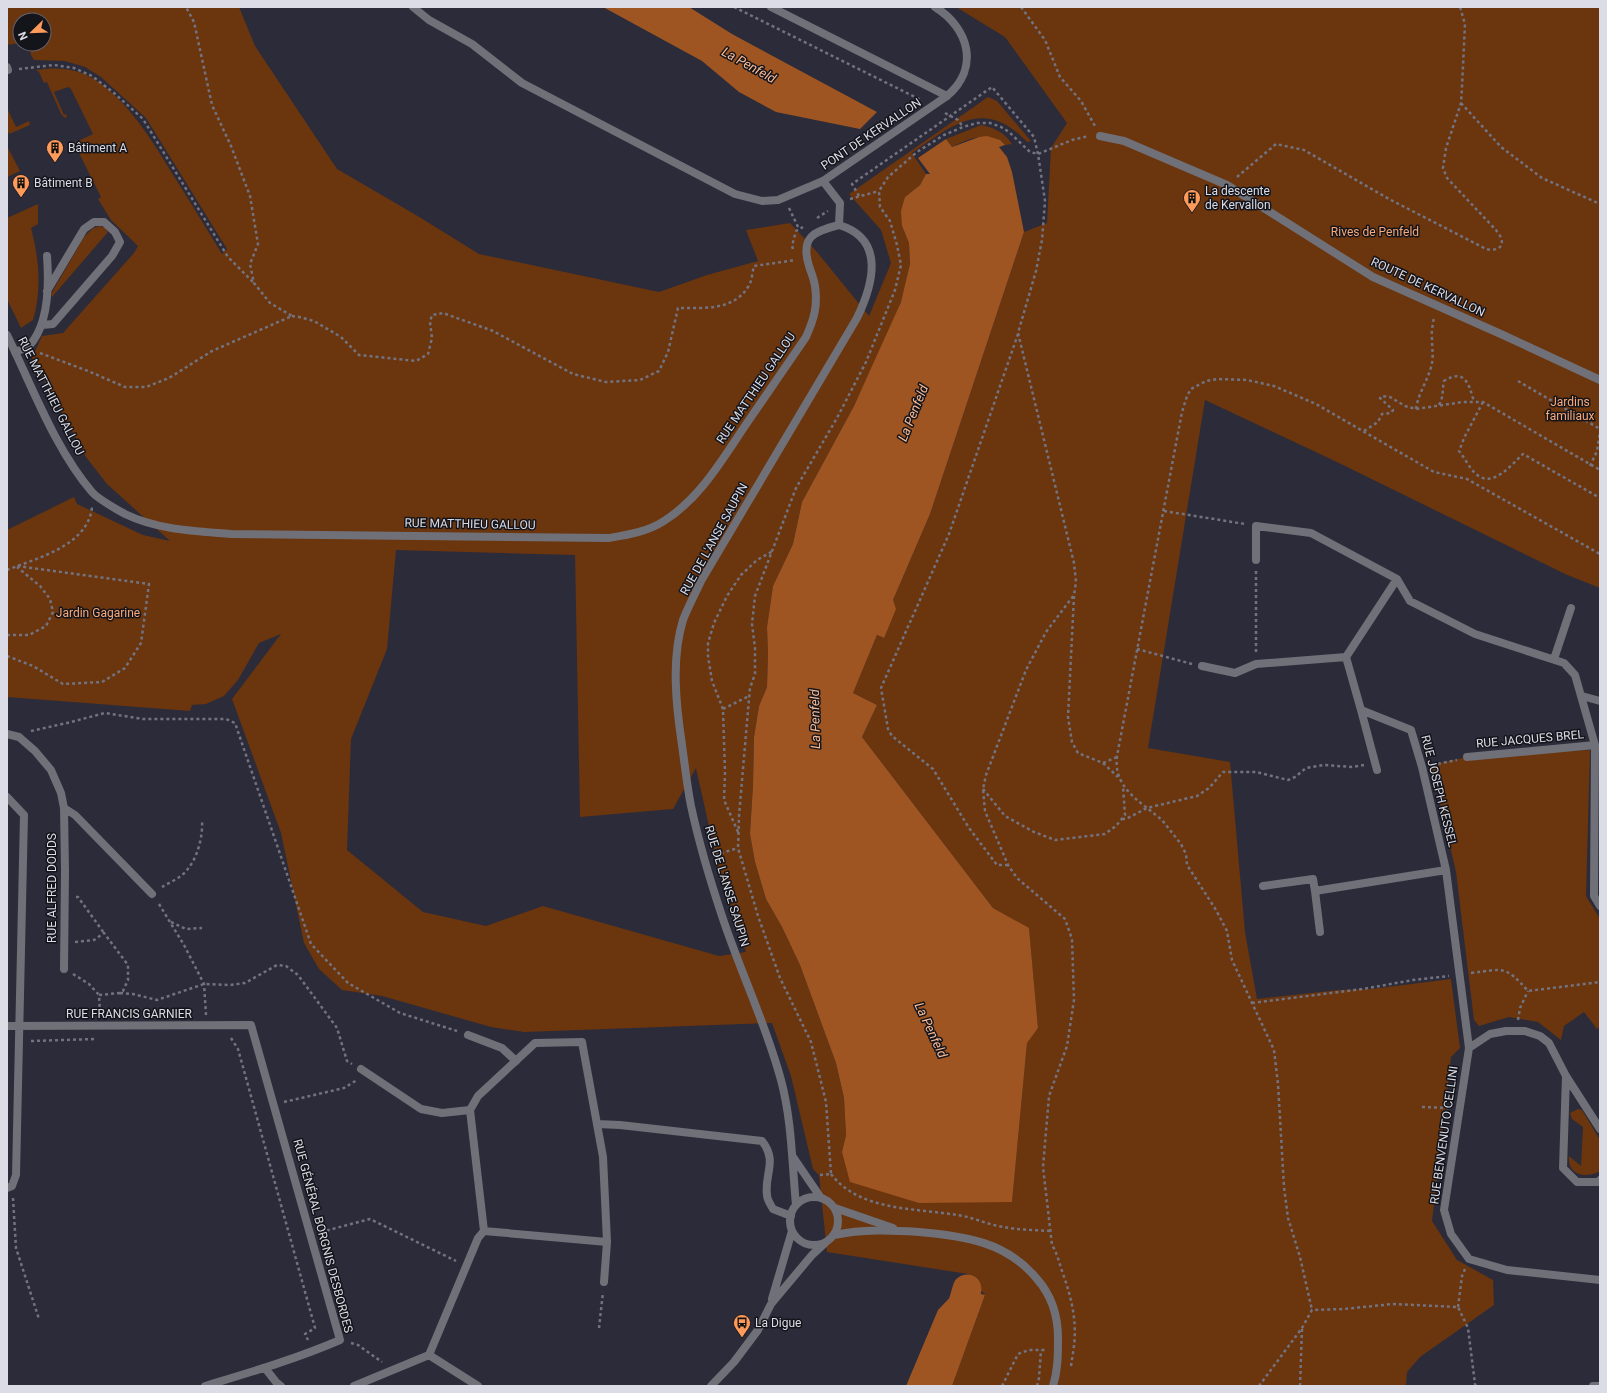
<svg xmlns="http://www.w3.org/2000/svg" width="1607" height="1393" viewBox="0 0 1607 1393" font-family="Roboto,sans-serif">
	<style>
		.green { fill: #6b350e; fill-rule: evenodd }
		.water { fill: #9e5522 }
		.lines { fill: none; stroke-linecap: round; stroke-linejoin: round }
		.river { stroke: #9e5522; stroke-width: 29 }
		.path { stroke: #737380; stroke-width: 2.5; stroke-dasharray: 3 3; stroke-linecap: butt }
		.service { stroke: #707078; stroke-width: 8 }
		.minor { stroke: #707078; stroke-width: 8 }
		.tertiary { stroke: #707078; stroke-width: 8 }
		.labels { text-anchor: middle; dominant-baseline: central; stroke-width: 3; stroke-linejoin: round; paint-order: stroke }
		.street-label { font-size: 12px; fill: #dcdce6; stroke: #14141b }
		.poi-label { font-size: 12px; fill: #dcdce6; stroke: #14141b; text-anchor: start }
		.park-label { font-size: 12px; fill: #faa977; stroke: #14141b }
		.water-label { font-size: 13px; font-style: italic; fill: #fabc97; stroke: #14141b }
	</style>
	<rect width="100%" height="100%" fill="#2b2b3a"/>
	<path class="green" d="M 7,7 L 239,7 L 255,46 L 337,169 L 416,215 L 479,254 L 659,292 L 707,275 L 758,261 L 746,230 L 790,223 L 817,252 L 869,316 L 891,263 L 881,230 L 849,194 L 988,97 L 997,101 L 1031,141 L 1027,142 C 984,97 953,125 912,153 L 926,174 L 920,185 L 905,197 L 902,226 L 909,243 L 910,264 L 906,284 L 901,302 L 881,349 L 854,406 L 802,502 L 793,544 L 773,586 L 767,627 L 768,654 L 767,687 L 759,706 L 754,737 L 753,785 L 750,834 L 755,862 L 766,899 L 782,927 L 800,965 L 836,1063 L 844,1098 L 846,1135 L 842,1152 L 1012,1202 L 1027,1042 L 1038,1028 L 1029,929 L 993,908 L 862,737 L 877,705 L 853,693 L 877,635 L 883,638 L 893,600 L 930,514 L 1024,232 L 1047,223 L 1051,148 L 1067,123 L 1005,37 L 956,7 L 1600,7 L 1600,588 L 1565,574 L 1339,463 L 1205,400 L 1148,748 L 1230,762 L 1245,932 L 1257,999 L 1339,990 L 1372,989 L 1451,979 L 1460,1048 L 1451,1057 L 1432,1221 L 1457,1260 L 1493,1280 L 1494,1305 L 1420,1357 L 1407,1372 L 1406,1386 L 952,1386 L 985,1295 L 968,1274 L 827,1252 L 819,1175 L 813,1169 L 791,1076 L 772,1023 L 524,1032 L 491,1027 L 382,996 L 342,990 L 319,969 L 304,943 L 281,833 L 232,699 L 281,634 L 259,643 L 238,680 L 224,696 L 206,704 L 192,705 L 190,711 L 7,697 L 7,530 L 74,497 L 77,504 L 143,535 L 170,541 L 107,484 L 86,457 L 32,358 L 42,336 L 63,333 L 134,253 L 138,246 L 111,220 L 98,199 L 101,197 L 74,143 L 93,134 L 71,89 L 68,87 L 54,92 L 64,115 L 66,114 L 67,117 L 65,118 L 61,114 L 47,82 L 44,83 L 39,72 L 36,70 C 52,67 72,68 87,75 C 127,96 154,144 177,181 C 192,205 207,229 222,254 L 227,249 L 146,118 L 101,77 L 85,67 L 65,61 L 34,60 L 31,55 L 29,44 L 44,44 L 44,20 L 20,20 L 20,43 L 7,45 ZM 396,550 L 575,555 L 580,817 L 673,809 L 696,768 L 720,876 L 746,952 L 719,956 L 543,906 L 486,926 L 423,912 L 347,850 L 351,739 L 387,649 Z
		M 7,108 L 16,127 L 29,121 L 30,125 L 9,134 L 7,130 Z
		M 981,125 C 995,128 1004,132 1012,144 L 1005,145 C 989,131 969,138 952,147 L 946,139 Z
		M 7,146 L 20,171 L 7,177 Z
		M 38,204 L 38,224 L 31,228 C 39,258 42,290 33,320 L 21,328 L 7,299 L 7,218 Z
		M 100,226 L 105,228 L 108,232 L 52,297 L 51,294 L 84,237 L 93,228 Z
		M 1590,750 L 1586,896 L 1600,919 L 1600,1027 L 1597,1029 L 1584,1012 L 1564,1026 L 1561,1040 L 1538,1022 L 1509,1017 L 1479,1026 L 1474,1020 L 1456,872 L 1431,765 L 1467,757 L 1523,753 Z
		M 1578,1109 L 1582,1110 L 1600,1140 L 1600,1171 C 1586,1179 1567,1175 1569,1156 L 1581,1166 L 1583,1127 L 1572,1119 L 1570,1113 Z"/>
	<path class="water" d="M 603,7 L 689,7 L 732,34 L 877,112 L 860,129 L 776,112 L 739,92 L 702,61 Z
		M 987,136 L 1000,140 L 1005,145 L 999,147 L 1007,157 L 1012,172 L 1024,232 L 930,514 L 893,600 L 896,609 L 884,638 L 877,635 L 853,693 L 877,705 L 862,737 L 993,908 L 1029,928 L 1038,1028 L 1027,1043 L 1012,1202 L 919,1203 L 850,1182 L 842,1152 L 846,1135 L 844,1098 L 836,1063 L 800,965 L 782,927 L 766,899 L 755,862 L 750,834 L 753,785 L 754,737 L 759,706 L 767,687 L 768,654 L 767,627 L 773,586 L 793,544 L 802,502 L 854,406 L 901,302 L 910,264 L 909,243 L 902,226 L 901,211 L 905,197 L 920,185 L 926,174 L 930,174 L 918,158 L 946,139 L 952,147 L 979,137 Z
		M 959,1288 L 985,1295 L 952,1386 L 906,1386 L 938,1310 Z"/>
	<g class="lines">
		<path class="river" d="M 936,1386 L 949,1351 L 967,1289"/>
		<path class="path" d="M 734,7 L 921,100
			M 1021,7 L 1045,40 L 1060,77 L 1081,101 L 1095,126
			M 19,69 L 54,65 L 74,68 L 92,76 L 114,93 L 143,119 L 228,257 L 254,283
			M 1461,103 L 1501,147 L 1542,178 L 1600,204
			M 945,113 L 958,120 L 963,127
			M 1237,177 L 1276,144 L 1304,150 L 1389,199 L 1486,249 C 1494,251 1505,249 1501,238 C 1500,235 1497,231 1495,229 L 1447,178 L 1443,168 L 1446,148 L 1461,103 L 1462,87 L 1465,24 L 1460,7
			M 859,196 L 852,184 L 992,87 L 1034,137 L 1038,154 L 1045,201 L 1042,240 L 1036,271 L 1018,333 L 1074,563 L 1076,582 L 1074,595 L 1046,632 L 1026,670 L 986,775 L 983,789 L 985,811 L 1008,865 L 1017,878 L 1065,919 L 1072,939 L 1074,1000 L 1067,1046 L 1049,1096 L 1043,1167 L 1052,1245 C 1057,1253 1059,1262 1062,1271 C 1072,1299 1078,1323 1073,1353 L 1069,1352
			M 850,199 L 879,191
			M 789,208 L 799,229
			M 817,218 L 828,211
			M 793,249 L 792,246 L 796,231 L 803,227
			M 292,316 L 299,317 L 314,321 L 341,337 L 359,355 L 416,361 L 428,354 L 432,338 L 430,322 L 432,315 L 443,313 L 493,331 L 573,374 L 606,382 L 640,380 L 659,371 L 668,352 L 678,308 C 703,308 733,311 748,287 C 752,282 752,273 754,266 L 796,260
			M 40,353 L 88,371 L 125,387 L 146,387 L 169,378 L 212,351 L 292,316 L 270,303 L 254,283 L 250,264 L 258,244 L 250,196 L 231,146 L 212,105 L 194,22 L 186,7
			M 1518,381 L 1600,429
			M 1483,402 L 1465,436 L 1459,451 C 1465,458 1469,468 1476,474 C 1493,489 1512,464 1523,454 L 1600,498
			M 1439,405 C 1444,396 1442,390 1444,381 C 1465,368 1469,384 1474,402
			M 1416,409 C 1418,394 1427,382 1431,367 C 1434,357 1432,349 1432,339 C 1431,332 1433,324 1434,317
			M 1364,431 L 1378,422 L 1382,414 L 1391,413 L 1393,410 L 1380,398 L 1382,396 L 1390,397 L 1405,406 L 1416,409 L 1463,402 L 1483,402 L 1600,470
			M 1590,466 L 1597,451 L 1600,432
			M 1164,511 L 1245,524
			M 7,570 C 37,558 88,546 92,507
			M 1256,571 L 1256,652
			M 1074,596 L 1068,717 L 1072,742 L 1078,753 L 1103,763 L 1117,757
			M 7,635 L 29,635 L 46,626 L 53,612 L 50,599 L 40,586 L 17,567
			M 1137,649 L 1192,664
			M 7,656 L 33,666 L 63,684 L 102,682 L 125,668 L 141,643 L 149,584 L 17,566
			M 723,709 L 749,696
			M 31,731 L 67,723 L 105,713 L 143,719 L 226,719 L 235,723 L 311,944 L 348,983 L 400,1013 L 457,1031
			M 1103,763 L 1118,777
			M 1364,765 L 1352,767 L 1324,765 L 1306,768 L 1295,777 L 1288,780 L 1256,772 L 1223,772 L 1209,788 L 1197,796 L 1147,808 C 1129,794 1114,781 1117,756 L 1182,412 L 1187,396 L 1191,389 L 1206,381 L 1218,379 L 1247,380 L 1274,386 L 1316,404 L 1434,472 L 1467,479 L 1600,554
			M 1432,765 L 1457,760
			M 983,789 L 1005,816 L 1034,832 L 1055,840 L 1105,834 L 1116,826 L 1125,815 L 1123,786
			M 1122,819 L 1126,819 L 1147,808 L 1162,820 L 1181,844 L 1186,854 L 1187,865 L 1216,910 L 1227,931 L 1232,960 L 1274,1050 L 1278,1084 L 1284,1187 L 1288,1218 L 1300,1257 L 1312,1310
			M 738,832 L 724,800 L 725,773 L 723,709 L 712,681 L 708,656 L 708,643 L 714,623 L 727,596 L 741,575 L 757,560 L 773,551
			M 715,855 L 738,848
			M 1008,865 L 997,865 L 969,828 L 933,769 L 892,736 L 888,729 L 881,688 L 949,534 L 1018,334
			M 162,887 C 170,882 181,878 187,870 C 198,857 203,836 202,820
			M 76,897 L 78,897 L 104,933
			M 159,904 L 184,945 L 204,984 L 206,1015
			M 171,922 L 186,929 L 202,928
			M 75,942 L 94,940 L 104,933 L 128,965 L 128,980 L 123,991 L 120,993 L 99,995 L 100,1014
			M 1471,973 C 1504,969 1505,965 1528,991 L 1600,982
			M 73,974 L 89,984 L 99,995
			M 120,993 L 133,994 L 157,1000 L 204,984 L 230,985 L 245,983 L 277,965 L 286,966 L 298,975 L 337,1028 L 347,1061 L 352,1064
			M 1252,1003 L 1363,989 L 1413,980 L 1449,976
			M 1518,1020 L 1520,1008 L 1528,991
			M 231,1038 L 238,1049 L 315,1328 L 305,1334 L 308,1340
			M 31,1041 L 96,1039
			M 284,1102 L 344,1088 L 357,1080
			M 1422,1107 L 1449,1108
			M 831,1174 C 859,1211 915,1208 957,1215 C 973,1217 988,1225 1004,1227 C 1019,1230 1035,1230 1050,1231
			M 820,1175 L 831,1174 L 826,1102 L 811,1042 L 780,978 L 758,916 L 738,848 L 739,816 L 747,722 L 750,688 L 755,674 L 755,648 L 752,624 L 755,596 L 796,488 L 837,418 L 866,362 L 895,290 L 901,265 L 897,245 L 890,221 L 880,207 L 879,191 L 888,177 L 917,152 L 944,135 L 963,127 L 977,123 L 990,123 L 1001,127 L 1009,132 L 1030,152 L 1038,154 L 1072,140 L 1089,136
			M 13,1198 L 16,1248 L 39,1319
			M 321,1232 L 370,1219 L 456,1261
			M 1458,1307 L 1462,1276 L 1465,1269
			M 599,1328 L 603,1292
			M 351,1343 L 358,1345 L 382,1362
			M 1071,1366 L 1073,1353
			M 1002,1386 L 1018,1354 L 1029,1350 L 1046,1350
			M 1037,1386 L 1039,1378 L 1041,1350
			M 1259,1386 L 1302,1328 L 1312,1310 L 1344,1309 L 1393,1304 L 1458,1307 L 1468,1328 L 1475,1384 L 1476,1386
			M 1300,1386 L 1302,1329"/>
		<path class="service" d="M 413,7 L 429,20 L 472,44 L 522,83 L 735,194 L 762,201 L 778,200 L 823,181
			M 771,7 L 947,96
			M 7,67 L 8,70
			M 42,325 L 53,324 L 112,256 L 120,242 L 115,232 L 104,222 L 94,222 L 84,229 L 47,291
			M 15,352 C 19,350 26,349 29,346 C 49,325 49,283 47,256
			M 468,1035 L 502,1048 L 516,1061"/>
		<path class="minor" d="M 1100,136 L 1124,141 L 1227,185 L 1373,277 L 1503,335 L 1600,380
			M 1256,560 L 1256,526 L 1311,533 L 1397,579
			M 1554,659 L 1571,608
			M 1202,666 L 1235,673 L 1256,664 L 1346,657
			M 1582,696 L 1600,701
			M 1361,710 L 1377,770
			M 7,734 L 19,737 L 35,751 L 51,770 L 61,793 L 64,808 L 65,871 L 64,969
			M 1467,757 L 1595,745
			M 7,797 L 24,815 L 16,1175 L 12,1186 L 7,1188
			M 64,808 L 75,815 L 152,894
			M 1263,886 L 1313,879 L 1315,891
			M 1320,932 L 1315,891 L 1446,870
			M 7,1026 L 251,1025 L 340,1340 C 296,1359 251,1372 205,1386
			M 1469,1048 L 1446,870 L 1422,767 L 1411,730 L 1361,710 L 1346,657 L 1397,579 L 1410,601 L 1475,634 L 1564,663 L 1575,675 L 1595,745 L 1594,896 L 1600,906
			M 1566,1076 L 1563,1168 L 1577,1182 L 1598,1182 L 1600,1180
			M 470,1110 L 478,1096 L 535,1043 L 582,1042 L 603,1157 L 607,1242 L 484,1231
			M 597,1124 L 620,1125 L 762,1141 C 778,1161 764,1174 767,1195 C 767,1200 771,1205 773,1209 L 791,1216
			M 1600,1129 L 1566,1076 L 1549,1043 L 1540,1036 L 1525,1031 L 1506,1031 L 1490,1034 L 1469,1048 L 1444,1210 L 1451,1234 L 1469,1259 L 1507,1270 L 1600,1280
			M 604,1282 L 607,1242
			M 429,1355 L 478,1386
			M 265,1368 L 276,1382 L 281,1386
			M 354,1386 L 429,1355 L 478,1238 L 484,1231 L 470,1110 L 442,1113 L 421,1109 L 361,1069
			M 1593,1386 L 1600,1386"/>
		<path class="tertiary" d="M 839,225 L 840,203 L 823,181 L 947,96 C 980,68 969,28 935,7
			M 7,335 C 32,386 55,449 92,492 C 98,499 116,509 125,514 C 158,530 195,531 231,534 L 609,538 C 627,535 647,532 664,521 C 702,497 724,456 749,420 C 768,392 787,365 806,337 C 814,319 818,306 815,286 C 814,279 811,272 809,266 C 800,237 814,231 839,225
			M 793,1157 L 821,1198
			M790 1221a24 24 0 1 1 48 0a24 24 0 1 1-48 0Z
			M 796,1205 C 792,1164 792,1121 781,1080 C 766,1024 740,971 722,916 C 710,880 699,843 691,806 C 687,786 685,766 682,745 C 676,705 671,659 683,620 C 688,607 695,594 701,581 L 857,318 C 873,285 886,239 839,225
			M 835,1208 L 893,1228
			M 834,1235 C 863,1229 891,1230 919,1232 C 965,1236 1007,1242 1037,1279 C 1052,1296 1058,1316 1058,1338 C 1058,1355 1058,1370 1053,1386
			M 772,1299 L 792,1231
			M 711,1386 L 734,1362 L 758,1330 L 771,1304 L 812,1255 L 825,1243"/>
	</g>
	<defs>
		<symbol id="building-pin" viewBox="-11 -11 22 30"><path d="M0 17L-7.5 6A9.5 9.5 0 1 1 7.5 6Z" fill="#ff9b5a" stroke="#14141b"/><path d="M-4-6H4V6H1V3H-1V6H-4ZM-2.5-4.3h1.7v1.8h-1.7ZM.8-4.3h1.7v1.8H.8ZM-2.5-1h1.7V.8h-1.7ZM.8-1h1.7V.8H.8Z" fill="#111"/></symbol>
		<symbol id="bus-pin" viewBox="-11 -11 22 30"><path d="M0 17L-7.5 6A9.5 9.5 0 1 1 7.5 6Z" fill="#ff9b5a" stroke="#14141b"/><path d="M-5-6H5V4H4V6H2V4H-2V6H-4V4H-5ZM-3.5-4V0h7V-4ZM-3.5 1.2v1.5H-2V1.2ZM2 1.2v1.5H3.5V1.2Z" fill="#111"/></symbol>
	</defs>
	<g fill-rule="evenodd">
		<use href="#building-pin" x="45" y="138" width="20" height="27"/>
		<use href="#building-pin" x="11" y="173" width="20" height="27"/>
		<use href="#building-pin" x="1182" y="188" width="20" height="27"/>
		<use href="#bus-pin" x="732" y="1313" width="20" height="27"/>
	</g>
	<g class="labels">
		<g class="street-label">
			<text transform="translate(871 134) rotate(-34)">PONT DE KERVALLON</text>
			<text transform="translate(1428 287) rotate(25)">ROUTE DE KERVALLON</text>
			<text transform="translate(756 388) rotate(-56)">RUE MATTHIEU GALLOU</text>
			<text transform="translate(51 396) rotate(63)">RUE MATTHIEU GALLOU</text>
			<text transform="translate(470 524) rotate(1)">RUE MATTHIEU GALLOU</text>
			<text transform="translate(714 539) rotate(-61)">RUE DE L'ANSE SAUPIN</text>
			<text transform="translate(1530 739) rotate(-5)">RUE JACQUES BREL</text>
			<text transform="translate(1439 791) rotate(76)">RUE JOSEPH KESSEL</text>
			<text transform="translate(727 886) rotate(73)">RUE DE L'ANSE SAUPIN</text>
			<text transform="translate(52 888) rotate(-90)">RUE ALFRED DODDS</text>
			<text x="129" y="1014">RUE FRANCIS GARNIER</text>
			<text transform="translate(1444 1135) rotate(-82)">RUE BENVENUTO CELLINI</text>
			<text transform="translate(323 1236) rotate(75)">RUE GÉNÉRAL BORGNIS DESBORDES</text>
		</g>
		<g class="poi-label">
			<text x="68" y="148">Bâtiment A</text>
			<text x="34" y="183">Bâtiment B</text>
			<text x="1205" y="191">La descente<tspan x="1205" dy="14">de Kervallon</tspan></text>
			<text x="755" y="1323">La Digue</text>
		</g>
		<g class="park-label">
			<text x="1375" y="232">Rives de Penfeld</text>
			<text x="1570" y="402">Jardins<tspan x="1570" dy="14">familiaux</tspan></text>
			<text x="98" y="613">Jardin Gagarine</text>
		</g>
		<g class="water-label">
			<text transform="translate(749 65) rotate(29)">La Penfeld</text>
			<text transform="translate(913 413) rotate(-68)">La Penfeld</text>
			<text transform="translate(815 719) rotate(-91)">La Penfeld</text>
			<text transform="translate(931 1030) rotate(65)">La Penfeld</text>
		</g>
	</g>
	<rect width="1607" height="1393" fill="none" stroke="#dcdce6" stroke-width="16"/>
	<g transform="translate(32 32) rotate(247)"><circle r="19" fill="#14141b" stroke="#64646c"/>
	<path d="M0-3L7 15L0 10L-7 15Z" fill="#ff9b5a"/>
	<text y="-6" font-size="11" font-weight="bold" text-anchor="middle" fill="#dcdce6">N</text>
	</g>
</svg>
